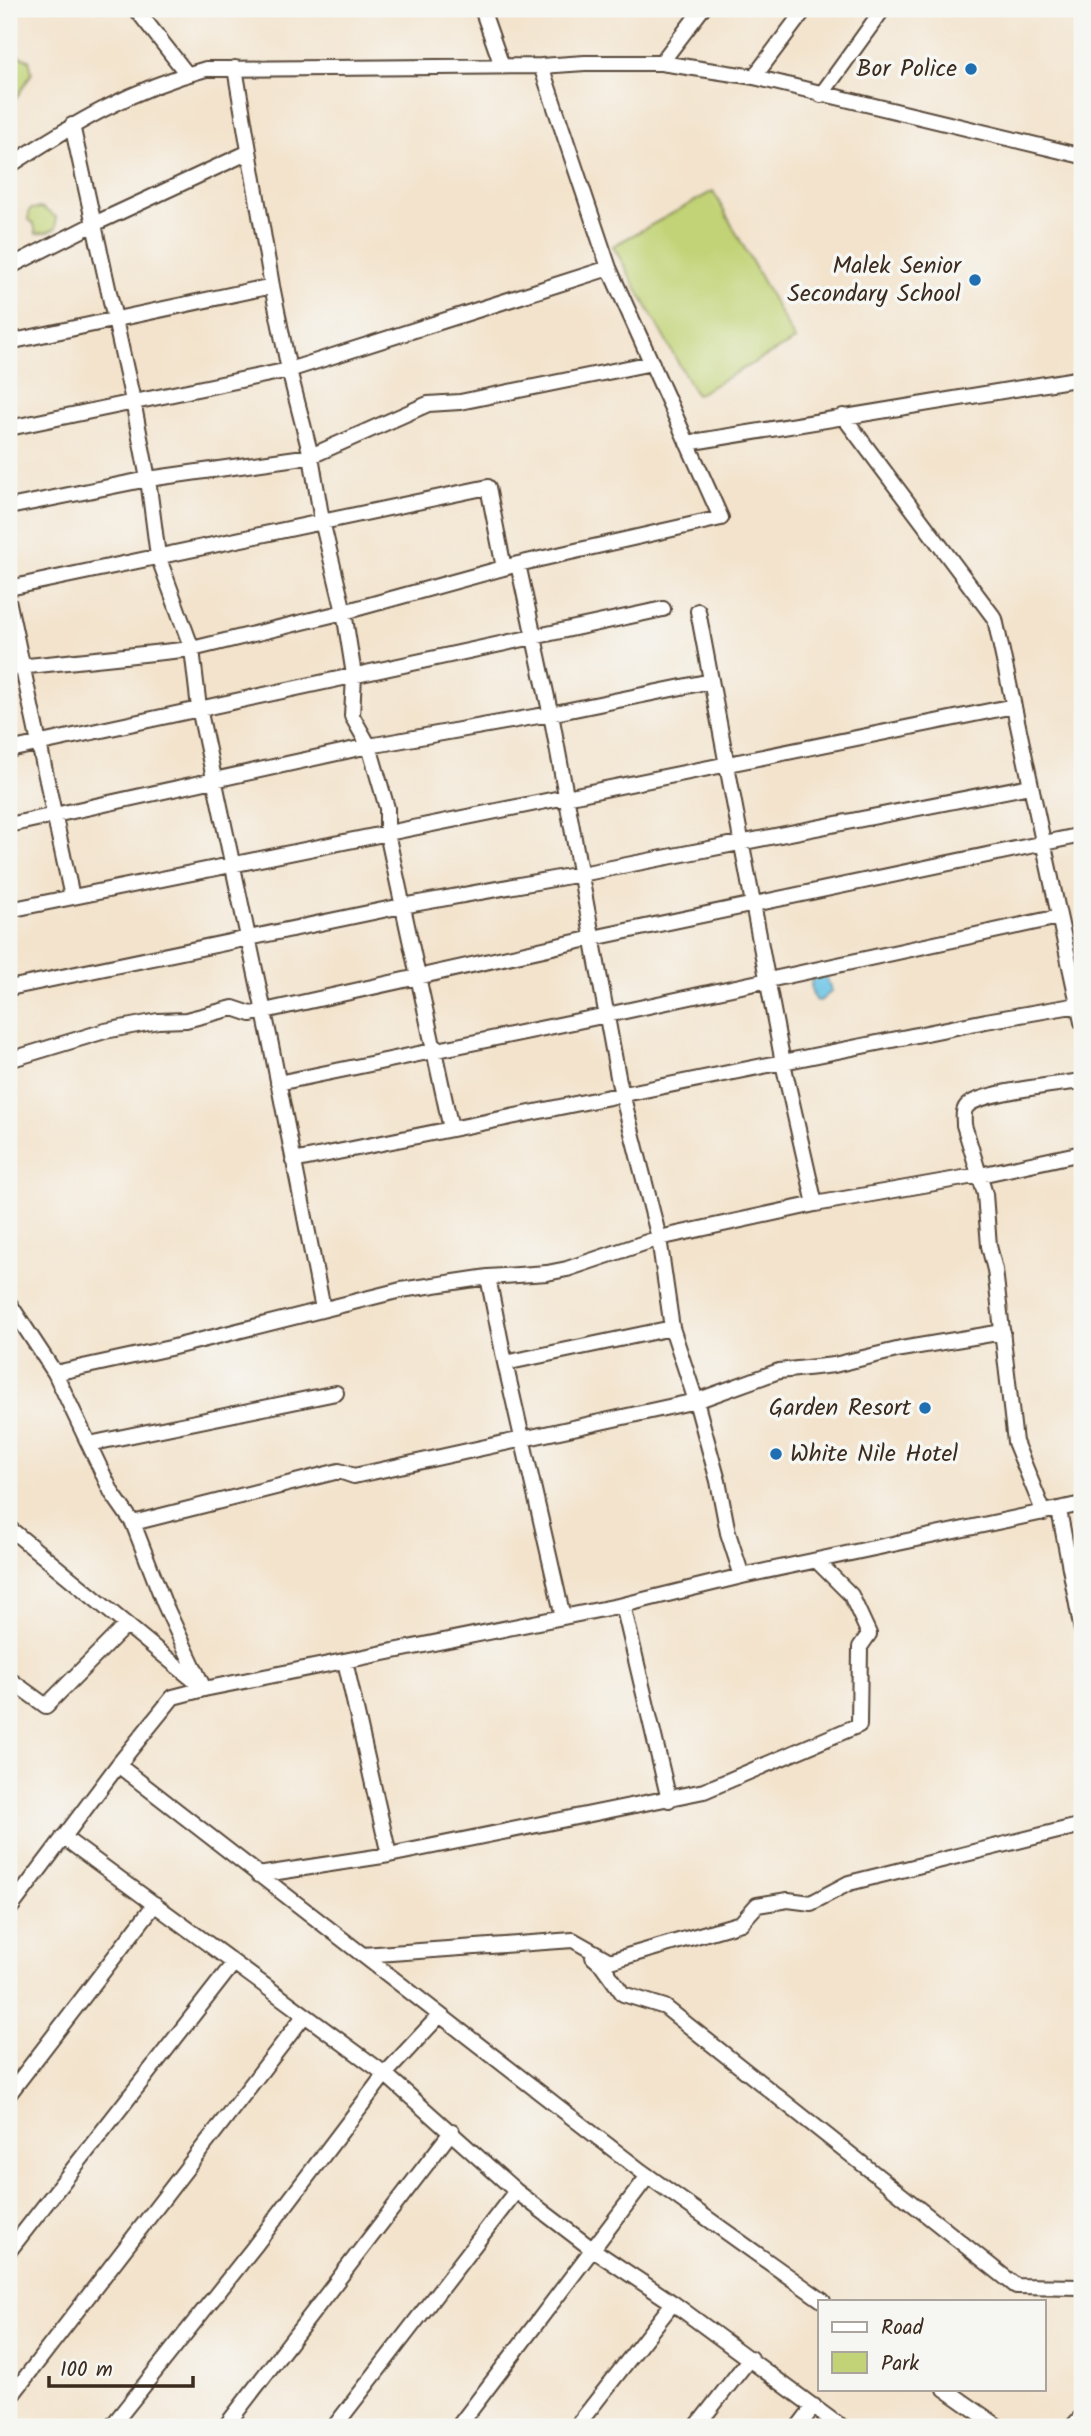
<svg xmlns="http://www.w3.org/2000/svg" width="1091" height="2436" viewBox="0 0 1091 2436" font-family="Kalam,sans-serif">
	<style>
		.green { fill: #c1d376; stroke: #7e7e4a; stroke-width: 2 }
		.water { fill: #67c2e5; stroke: #517682; stroke-width: 2 }
		.lines { fill: none; stroke-linecap: round; stroke-linejoin: round }
		.minor-casing { stroke: #574638; stroke-width: 18 }
		.minor { stroke: #fff; stroke-width: 14 }
		.poi-dot { fill: #1f6fb2; stroke: #f6f6f2; stroke-width: 2.5 }
		.labels { text-anchor: middle; dominant-baseline: central; stroke-width: 7; stroke-linejoin: round; paint-order: stroke }
		.poi-label { font-size: 24px; fill: #3b2a1e; stroke: #f6f6f2; text-anchor: end }
	</style>
	<rect width="100%" height="100%" fill="#f6f6f2"/>
	<filter id="ink" filterUnits="userSpaceOnUse"><feTurbulence type="fractalNoise" baseFrequency=".0143" numOctaves="2"/><feDisplacementMap in="SourceGraphic" scale="14" xChannelSelector="R" yChannelSelector="G"/><feConvolveMatrix kernelMatrix="1 2 1 2 8 2 1 2 1" color-interpolation-filters="sRGB"/></filter>
	<filter id="wash" filterUnits="userSpaceOnUse"><feTurbulence type="fractalNoise" baseFrequency=".00686" numOctaves="4" result="noise"/><feDisplacementMap in="SourceGraphic" scale="28" xChannelSelector="R" yChannelSelector="G"/><feGaussianBlur stdDeviation="1.57" result="paint"/><feColorMatrix in="noise" values="0 0 0 0 0 0 0 0 0 0 0 0 0 0 0 0 0 1.4 0 .05"/><feComposite in="paint" operator="in"/></filter>
	<g filter="url(#wash)">
		<rect width="100%" height="100%" fill="#f3e3cc"/>
		<path class="green" d="M 9,52 L 29,60 L 32,73 L 13,103 L 9,102 Z
			M 713,191 L 795,340 L 696,395 L 613,246 Z
			M 42,208 L 56,217 L 56,228 L 48,232 L 36,234 L 34,224 L 28,219 L 30,209 Z"/>
		<path class="water" d="M 814,972 L 824,972 L 832,991 L 820,1001 L 815,1000 C 810,989 810,984 814,972 Z"/>
	</g>
	<g filter="url(#ink)">
		<g class="lines">
			<defs>
				<path id="minor" d="M 136,9 L 187,74
					M 482,9 L 502,66
					M 661,63 L 702,9
					M 541,66 L 609,268
					M 235,68 L 272,286 L 289,370 L 311,456 L 322,521 L 344,612 L 354,675 L 352,716 L 369,746 L 387,808 L 387,833 L 451,1129
					M 754,77 L 805,9
					M 821,95 L 883,9
					M 72,125 L 133,401 L 148,479 L 158,556 L 192,649 L 199,708 L 270,1040 L 323,1309
					M 9,166 C 73,124 131,89 206,69 L 541,66 L 585,63 L 661,63 L 754,77 L 1082,156
					M 9,267 L 94,224 L 249,152
					M 9,342 L 272,286
					M 843,416 L 995,619 L 1082,1022
					M 9,428 L 289,370 L 609,268 L 721,518 L 518,564 L 344,612 L 192,649 L 9,668
					M 687,443 L 1082,378
					M 9,507 L 148,479 L 311,456 L 428,404 L 460,402 L 652,363
					M 518,564 L 553,725 L 619,1082 L 659,1238 L 672,1328 L 696,1401 L 718,1481 L 728,1533 L 742,1576
					M 9,588 L 488,487 L 504,568
					M 9,604 L 72,897
					M 698,611 L 783,1063 L 815,1204
					M 9,750 L 663,609
					M 9,825 L 369,746 L 550,714 L 711,681
					M 9,910 L 1014,706
					M 9,988 L 402,906 L 581,874 L 1030,786
					M 9,1060 L 105,1031 L 158,1021 L 186,1020 L 233,1008 L 251,1014 L 593,938 L 1082,835
					M 278,1083 L 607,1015 L 1059,917
					M 293,1161 L 986,1021 L 1078,1005
					M 488,1277 L 505,1363 L 563,1617
					M 9,1303 L 55,1373 L 112,1493 L 133,1523 L 164,1603 L 204,1689
					M 505,1363 L 672,1328
					M 55,1373 L 170,1348 L 401,1290 L 488,1277 L 547,1273 L 567,1269 L 659,1238 L 815,1204 L 980,1175 L 1082,1153
					M 89,1444 L 336,1393
					M 1059,1510 L 1082,1631
					M 1044,1513 L 1015,1442 L 995,1270 L 989,1246 L 985,1194 L 964,1125 C 964,1118 962,1110 968,1105 C 983,1092 1060,1084 1082,1081
					M 133,1523 L 339,1471 L 354,1476 L 696,1401 L 779,1371 L 834,1365 L 901,1349 L 1003,1332
					M 9,1528 L 201,1686
					M 623,1605 L 669,1800
					M 345,1661 L 389,1855
					M 9,1679 L 46,1706 L 126,1625
					M 118,1765 L 641,2171 L 823,2301
					M 63,1837 L 385,2074 L 516,2191 L 592,2249 L 673,2303 L 841,2427
					M 258,1875 L 389,1855 L 704,1791 L 859,1725 L 860,1647 L 869,1634 L 851,1595 L 817,1561
					M 9,1910 L 118,1765 L 173,1697 L 204,1689 L 623,1605 L 742,1576 L 1082,1504
					M 363,1955 L 573,1940 L 610,1961 L 741,1923 L 757,1905 L 788,1900 L 811,1903 L 849,1883 L 1082,1825
					M 593,1957 L 602,1965 L 623,1994 L 665,2007 L 1016,2286 L 1082,2287
					M 9,2094 L 155,1904
					M 9,2251 L 233,1964
					M 945,2389 L 999,2427
					M 9,2399 L 304,2016
					M 111,2427 L 254,2247 L 385,2074 L 440,2015
					M 225,2427 L 452,2131
					M 334,2427 L 516,2191
					M 458,2427 L 648,2176
					M 576,2427 L 673,2303
					M 696,2427 L 750,2358
					M 798,2427 L 814,2406
					M 1072,2427 L 1082,2416"/>
			</defs>
			<use href="#minor" class="minor-casing"/>
			<use href="#minor" class="minor"/>
		</g>
	</g>
	<g class="poi-dot">
		<circle cx="971" cy="69" r="7"/>
		<circle cx="975" cy="280" r="7"/>
		<circle cx="925" cy="1408" r="7"/>
		<circle cx="776" cy="1454" r="7"/>
	</g>
	<g class="labels">
		<g class="poi-label">
			<text x="957" y="69">Bor Police</text>
			<text x="961" y="266">Malek Senior<tspan x="961" dy="28">Secondary School</tspan></text>
			<text x="911" y="1408">Garden Resort</text>
			<text x="790" y="1454" text-anchor="start">White Nile Hotel</text>
		</g>
	</g>
	<rect width="1091" height="2436" fill="none" stroke="#f6f6f2" stroke-width="35"/>
	<rect x="818" y="2300" width="228" height="91" fill="#f6f6f2" stroke="#aba49d" stroke-width="2"/>
	<rect x="832" y="2322" width="35" height="10" fill="#ffffff" stroke="#aba49d" stroke-width="2"/>
	<text x="881" y="2334" font-size="21" fill="#3b2a1e">Road</text>
	<rect x="832" y="2352" width="35" height="21" fill="#c1d376" stroke="#aba49d" stroke-width="2"/>
	<text x="881" y="2370" font-size="21" fill="#3b2a1e">Park</text>
	<path d="M49 2376v10h144v-10" fill="none" stroke="#3b2a1e" stroke-width="3.5"/>
	<text x="60" y="2376" font-size="21" fill="#3b2a1e" stroke="#f6f6f2" stroke-width="5" paint-order="stroke">100 m</text>
</svg>
